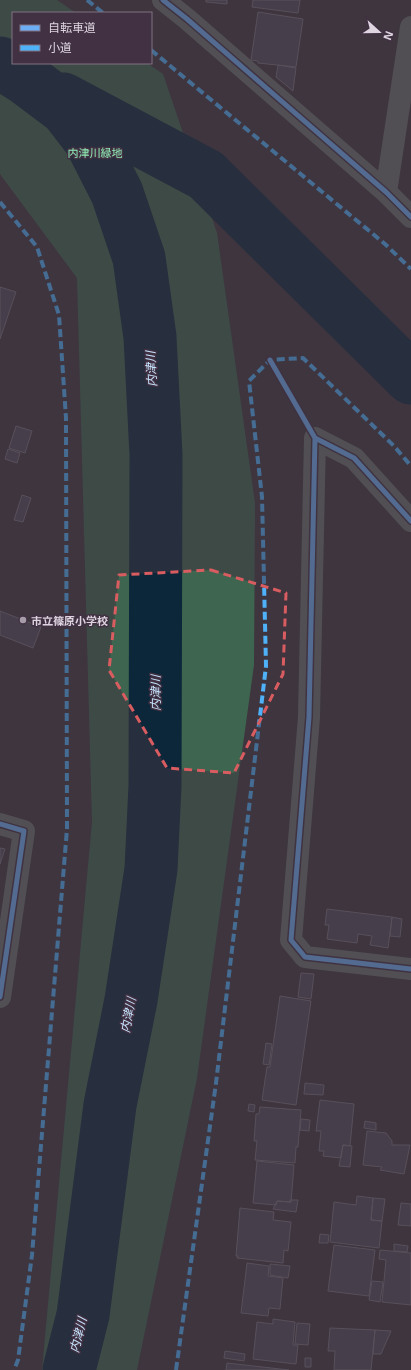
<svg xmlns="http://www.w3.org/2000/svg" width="411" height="1370" viewBox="0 0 411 1370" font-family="'Noto Sans','Noto Sans JP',sans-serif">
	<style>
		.green { fill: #3e654f }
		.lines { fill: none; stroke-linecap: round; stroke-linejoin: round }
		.river { stroke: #0c263a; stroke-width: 53 }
		.building { fill: #534a59; stroke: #767079 }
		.minor { stroke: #696f6b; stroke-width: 22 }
		.quiet { stroke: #4fb1f8; stroke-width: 4; stroke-dasharray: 8 4; stroke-linecap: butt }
		.cycleway-casing { stroke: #413143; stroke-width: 8 }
		.cycleway { stroke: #6dadf4; stroke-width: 5 }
		.marked { fill: none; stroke: #d95c60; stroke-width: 3; stroke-dasharray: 8 5; stroke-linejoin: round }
		.poi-dot { fill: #a79da8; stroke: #413143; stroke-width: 1.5 }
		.labels { text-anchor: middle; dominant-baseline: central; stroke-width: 3; stroke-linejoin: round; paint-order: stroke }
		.park-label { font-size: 11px; fill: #8fecb5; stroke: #413143 }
		.poi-label { font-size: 11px; font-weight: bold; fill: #dfd5e1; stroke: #413143; text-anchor: start }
		.water-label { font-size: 12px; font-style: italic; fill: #c6e4fd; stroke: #413143 }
	</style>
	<rect width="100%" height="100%" fill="#3e353f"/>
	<path class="green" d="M 0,0 L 57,0 L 76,13 L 13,13 L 13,63 L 147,63 L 163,74 L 217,233 L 255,503 L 254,665 L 197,1078 L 137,1370 L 42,1370 L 92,822 L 77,278 L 0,174 Z"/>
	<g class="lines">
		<path class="river" d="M 0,63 L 26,79 L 66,109 L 90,140 L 117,193 L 139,258 L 150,337 L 156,455 L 155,786 L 151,869 L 131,1000 L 110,1105 L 83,1315 L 69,1370
			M 63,99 L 206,175 L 411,378"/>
	</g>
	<path class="building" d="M 206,0 L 227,0 L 227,4 L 206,2 Z
		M 253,0 L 300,0 L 298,13 L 252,7 Z
		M 258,12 L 303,19 L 296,67 L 258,63 L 258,61 L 251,60 Z
		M 278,65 L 296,68 L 293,91 L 276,77 Z
		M 0,287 L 16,292 L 0,339 Z
		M 16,426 L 32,431 L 25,453 L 9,448 Z
		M 8,449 L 20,453 L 17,463 L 5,459 Z
		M 22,495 L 31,498 L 23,522 L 14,520 Z
		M 0,611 L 41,627 L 33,648 L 0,635 Z
		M 0,848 L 5,849 L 0,864 Z
		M 327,909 L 392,917 L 388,948 L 370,945 L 372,936 L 358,934 L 357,943 L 327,939 L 329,925 L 325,925 Z
		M 392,917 L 402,919 L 400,937 L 390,936 Z
		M 301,973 L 314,974 L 311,999 L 298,997 Z
		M 280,996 L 311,1001 L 296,1105 L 262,1100 L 267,1067 L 270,1067 Z
		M 266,1043 L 272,1044 L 269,1065 L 263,1064 Z
		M 305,1083 L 324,1085 L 323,1095 L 304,1094 Z
		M 320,1100 L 354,1104 L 350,1146 L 343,1145 L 341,1158 L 323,1156 L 324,1151 L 319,1151 L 321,1131 L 316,1131 Z
		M 249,1104 L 255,1105 L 254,1112 L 248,1111 Z
		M 260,1107 L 301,1110 L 298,1147 L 296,1147 L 295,1163 L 255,1160 L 257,1141 L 254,1141 L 256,1114 L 259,1114 Z
		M 301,1119 L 310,1120 L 309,1131 L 300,1130 Z
		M 365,1121 L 376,1123 L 376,1130 L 364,1128 Z
		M 367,1131 L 386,1133 L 392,1141 L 392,1145 L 410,1145 L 404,1174 L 380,1170 L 382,1167 L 363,1165 Z
		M 343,1145 L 352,1146 L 350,1167 L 339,1166 Z
		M 257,1161 L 294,1165 L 291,1202 L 277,1201 L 276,1205 L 253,1203 Z
		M 357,1196 L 373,1198 L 371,1220 L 382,1221 L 379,1248 L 330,1242 L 334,1202 L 356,1205 Z
		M 373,1198 L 385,1199 L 382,1221 L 371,1220 Z
		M 290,1200 L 298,1200 L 296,1212 L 273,1209 L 277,1201 L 291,1202 Z
		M 401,1203 L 411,1204 L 411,1226 L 398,1225 Z
		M 240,1208 L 274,1212 L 273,1220 L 291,1222 L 288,1251 L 284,1250 L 283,1263 L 237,1258 L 238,1256 L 236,1256 Z
		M 320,1234 L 329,1235 L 328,1243 L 319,1243 Z
		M 394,1244 L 408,1246 L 407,1252 L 394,1251 Z
		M 334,1245 L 375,1250 L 369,1296 L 328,1291 Z
		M 380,1250 L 411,1253 L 411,1305 L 382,1302 L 386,1260 L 379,1259 Z
		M 247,1263 L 269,1266 L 268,1276 L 283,1278 L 280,1309 L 269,1308 L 268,1316 L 241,1313 Z
		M 270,1264 L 290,1266 L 288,1278 L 270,1275 Z
		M 372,1281 L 383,1282 L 380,1302 L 369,1300 Z
		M 273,1319 L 295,1322 L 293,1345 L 298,1345 L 296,1364 L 253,1359 L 257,1322 L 273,1324 Z
		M 297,1323 L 310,1324 L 308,1345 L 295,1344 Z
		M 330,1328 L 375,1330 L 371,1370 L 334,1370 L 335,1351 L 328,1351 Z
		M 375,1330 L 391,1331 L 381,1354 L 373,1354 Z
		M 225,1351 L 245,1354 L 244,1361 L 224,1358 Z
		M 305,1358 L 311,1358 L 311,1367 L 305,1367 Z
		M 227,1363 L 289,1370 L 226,1370 Z"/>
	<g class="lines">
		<path class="minor" d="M 163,0 L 187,19 L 386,192 L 411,217
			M 386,192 L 411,27
			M 411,521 L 354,458 L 315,438 L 309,717 L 291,940 L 305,957 L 411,969
			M 0,824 L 24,831 L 0,997"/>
		<path class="quiet" d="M 87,0 L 103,13
			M 151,50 L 385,244 L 411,269
			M 0,202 L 37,247 L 59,315 L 66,418 L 67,829 L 32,1255 L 18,1360 L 14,1370
			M 176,1370 L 216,1083 L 266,666 L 262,497 L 249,381 L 270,360 L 303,358 L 394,446 L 411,466"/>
		<defs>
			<path id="cycleway" d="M 163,0 L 187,19 L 386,192 L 411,217
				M 270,360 L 315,438
				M 411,521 L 354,458 L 315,438 L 309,717 L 291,940 L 305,957 L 411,969
				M 0,824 L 24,831 L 0,997"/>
		</defs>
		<use href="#cycleway" class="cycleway-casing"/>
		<use href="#cycleway" class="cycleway"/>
	</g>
	<path d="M0 0H411V1370H0ZM 211,570 L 286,593 L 283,674 L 234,773 L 167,768 L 109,670 L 119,575 Z" fill="#3e353f" fill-opacity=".55" fill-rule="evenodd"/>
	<path class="marked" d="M 211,570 L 286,593 L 283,674 L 234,773 L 167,768 L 109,670 L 119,575 Z"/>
	<circle class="poi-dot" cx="23" cy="620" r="4"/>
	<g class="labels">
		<g class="park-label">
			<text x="95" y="152">内津川緑地</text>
		</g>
		<g class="poi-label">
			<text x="31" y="620">市立篠原小学校</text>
		</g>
		<g class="water-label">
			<text transform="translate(151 369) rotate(-93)">内津川</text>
			<text transform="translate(155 693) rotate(-90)">内津川</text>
			<text transform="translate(128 1015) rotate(-79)">内津川</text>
			<text transform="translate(78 1335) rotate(-76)">内津川</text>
		</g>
	</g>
	<rect x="12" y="12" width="140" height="52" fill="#413143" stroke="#807382"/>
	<rect x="20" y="25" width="20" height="6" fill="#6dadf4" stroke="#807382"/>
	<text x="48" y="32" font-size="12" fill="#dfd5e1">自転車道</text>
	<rect x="20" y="45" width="20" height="6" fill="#4fb1f8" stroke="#807382"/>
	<text x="48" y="52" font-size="12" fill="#dfd5e1">小道</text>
	<g transform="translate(379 32) rotate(111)" stroke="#413143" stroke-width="3" paint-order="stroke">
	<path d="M0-3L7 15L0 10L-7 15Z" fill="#dfd5e1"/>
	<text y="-6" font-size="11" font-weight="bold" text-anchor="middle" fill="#dfd5e1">N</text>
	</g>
</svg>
